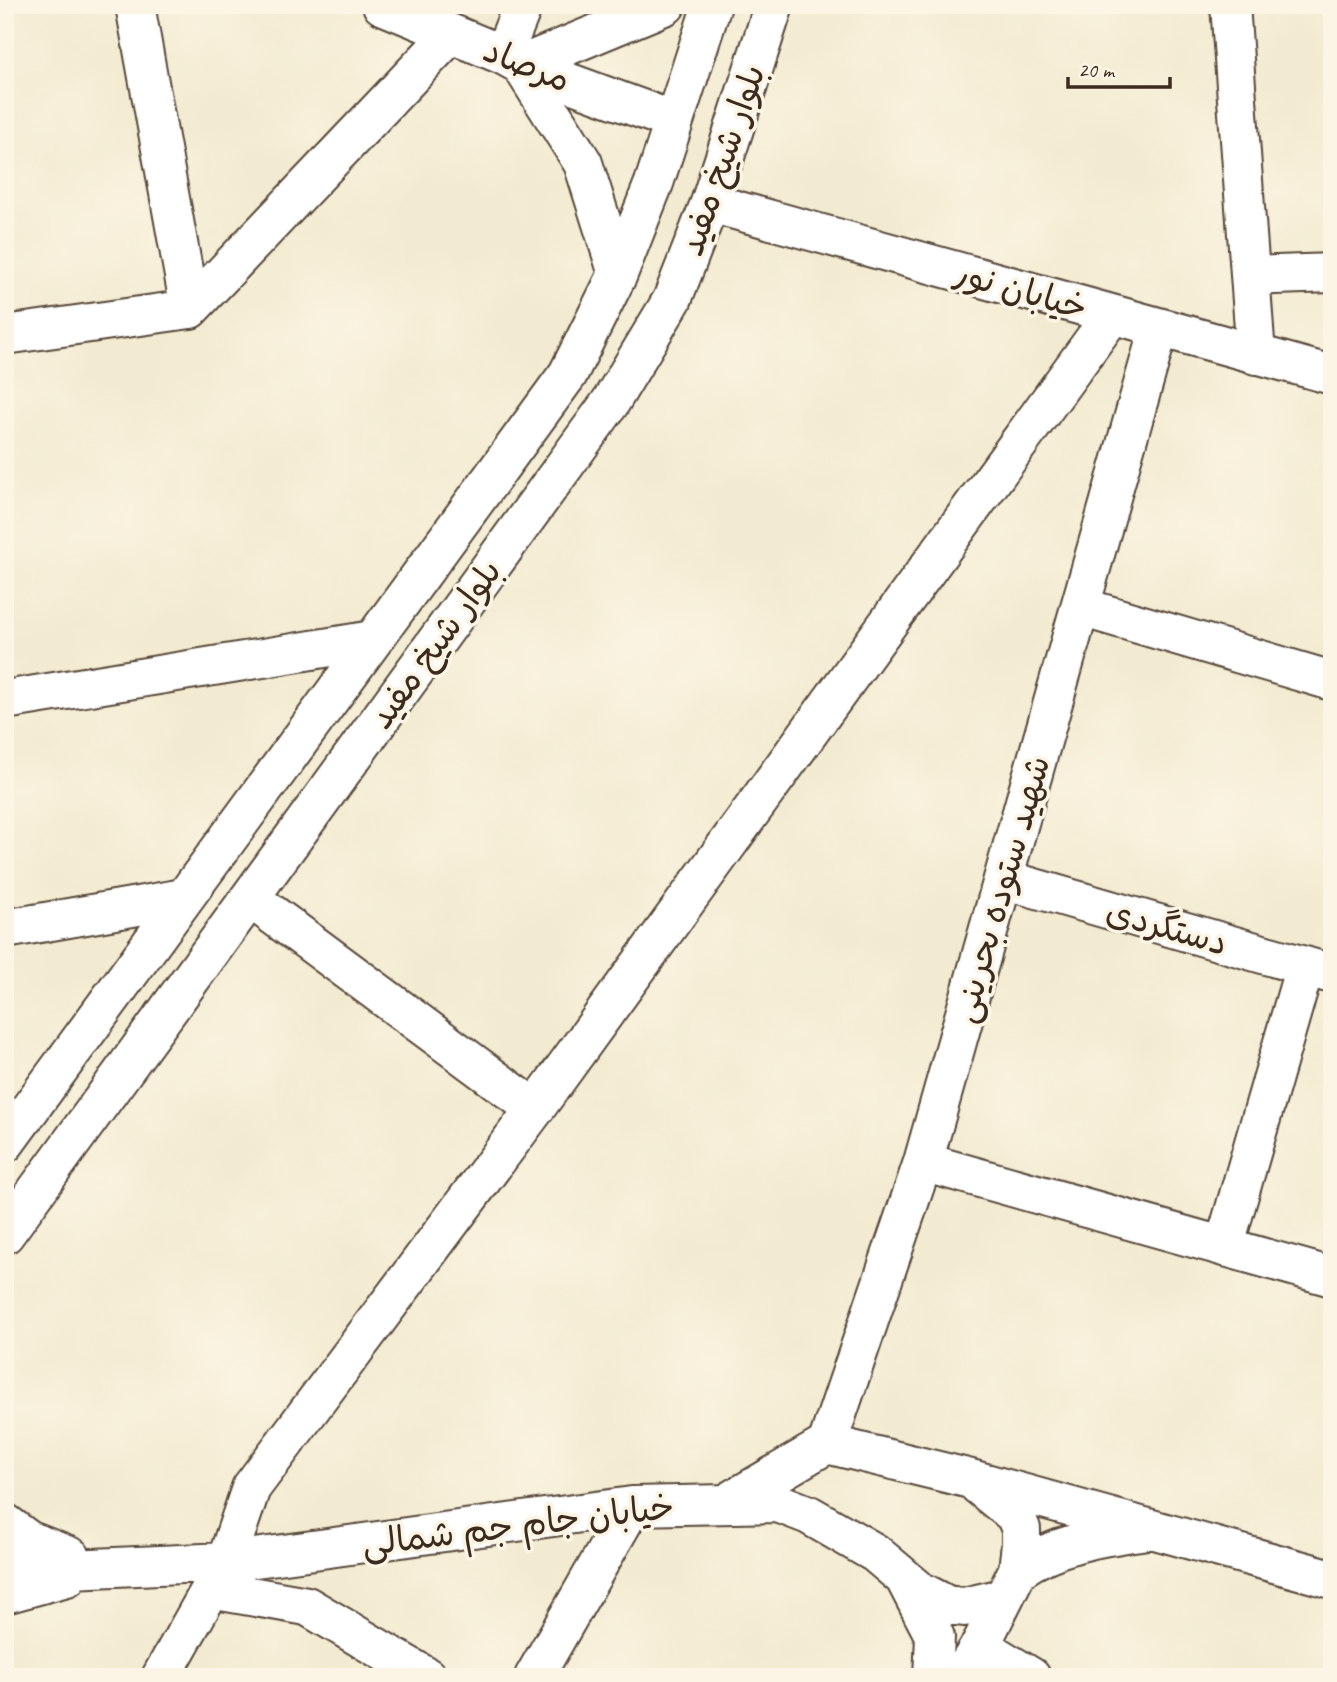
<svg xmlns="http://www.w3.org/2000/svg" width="1337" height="1682" viewBox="0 0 1337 1682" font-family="Caveat,'Playpen Sans Arabic',sans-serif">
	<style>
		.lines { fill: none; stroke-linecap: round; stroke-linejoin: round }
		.minor-casing { stroke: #574739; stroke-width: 42 }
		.minor { stroke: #fff; stroke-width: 38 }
		.labels { text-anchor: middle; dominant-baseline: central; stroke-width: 7; stroke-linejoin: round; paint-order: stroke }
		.street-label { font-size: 35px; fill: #3b2a1e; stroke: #fcf5e5 }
	</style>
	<rect width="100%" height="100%" fill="#fcf5e5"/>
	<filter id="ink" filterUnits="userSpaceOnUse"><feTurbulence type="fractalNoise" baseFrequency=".0143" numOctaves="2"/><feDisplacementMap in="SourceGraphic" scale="14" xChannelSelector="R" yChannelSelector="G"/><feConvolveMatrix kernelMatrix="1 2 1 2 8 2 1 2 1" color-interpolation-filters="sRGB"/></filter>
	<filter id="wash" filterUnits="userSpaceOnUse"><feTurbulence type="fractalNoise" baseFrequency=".00686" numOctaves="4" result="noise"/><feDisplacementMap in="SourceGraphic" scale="28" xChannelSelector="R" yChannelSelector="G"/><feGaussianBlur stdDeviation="1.57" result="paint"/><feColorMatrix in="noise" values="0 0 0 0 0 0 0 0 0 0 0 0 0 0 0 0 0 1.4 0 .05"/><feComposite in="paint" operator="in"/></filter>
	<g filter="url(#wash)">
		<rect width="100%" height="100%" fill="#f3ebd1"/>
	</g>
	<g filter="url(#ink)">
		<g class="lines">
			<defs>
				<path id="minor" d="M 135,5 L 190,309
					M 382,5 L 503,55 L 521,65 L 674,121
					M 1230,5 L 1256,355
					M 503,55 L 523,5
					M 521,65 L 583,163 L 618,274
					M 521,65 L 666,5
					M 710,203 L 1332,375
					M 1250,276 L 1332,273
					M 5,335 L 190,309 L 450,35
					M 1081,607 L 1332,681
					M 5,700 L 373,640
					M 1003,879 L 1332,974
					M 250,898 L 535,1109
					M 5,929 L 184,898
					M 5,1143 L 568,374 L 618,274 L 654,183 L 712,5
					M 923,1162 L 1332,1277
					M 5,1234 L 610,403 L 672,300 L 710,203 L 774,5
					M 1224,1247 L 1305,966
					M 827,1444 L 923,1162 L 1159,328
					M 727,1503 L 827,1444 L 971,1479 L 1332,1579
					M 5,1523 L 28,1540 L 71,1557
					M 5,1560 L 48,1570 L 226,1562 L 632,1506 L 778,1503 L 809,1515 L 875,1553 L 920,1591 L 947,1605 L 964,1607 L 1003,1598
					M 1018,1570 C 1055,1544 1097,1537 1141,1531
					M 906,1581 L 935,1637 L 933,1677
					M 210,1589 L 307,1606 L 427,1677
					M 5,1594 L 67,1577
					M 980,1646 L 1031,1677
					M 161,1677 L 226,1562 L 251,1488 L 535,1109 L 1112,315
					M 534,1677 L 632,1506
					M 961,1677 L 980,1646 L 1018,1570 L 1021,1544 L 1021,1529 L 1015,1515 L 978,1485"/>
			</defs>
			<use href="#minor" class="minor-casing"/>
			<use href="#minor" class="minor"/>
		</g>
	</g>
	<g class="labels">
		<g class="street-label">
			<text transform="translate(527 65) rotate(22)">مرصاد</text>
			<text transform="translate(722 160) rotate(-71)">بلوار شیخ مفید</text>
			<text transform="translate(1021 290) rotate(16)">خیابان نور</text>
			<text transform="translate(435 644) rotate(-54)">بلوار شیخ مفید</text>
			<text transform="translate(1001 889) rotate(-74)">شهید ستوده بحرینی</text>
			<text transform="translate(1167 927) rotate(16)">دستگردی</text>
			<text transform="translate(518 1525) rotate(-7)">خیابان جام جم شمالی</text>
		</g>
	</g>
	<rect width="1337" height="1682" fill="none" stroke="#fcf5e5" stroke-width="28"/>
	<path d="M1068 77v10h102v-10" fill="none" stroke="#3b2a1e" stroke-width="3.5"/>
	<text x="1078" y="77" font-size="21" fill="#3b2a1e" stroke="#fcf5e5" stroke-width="5" paint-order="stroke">20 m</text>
</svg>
